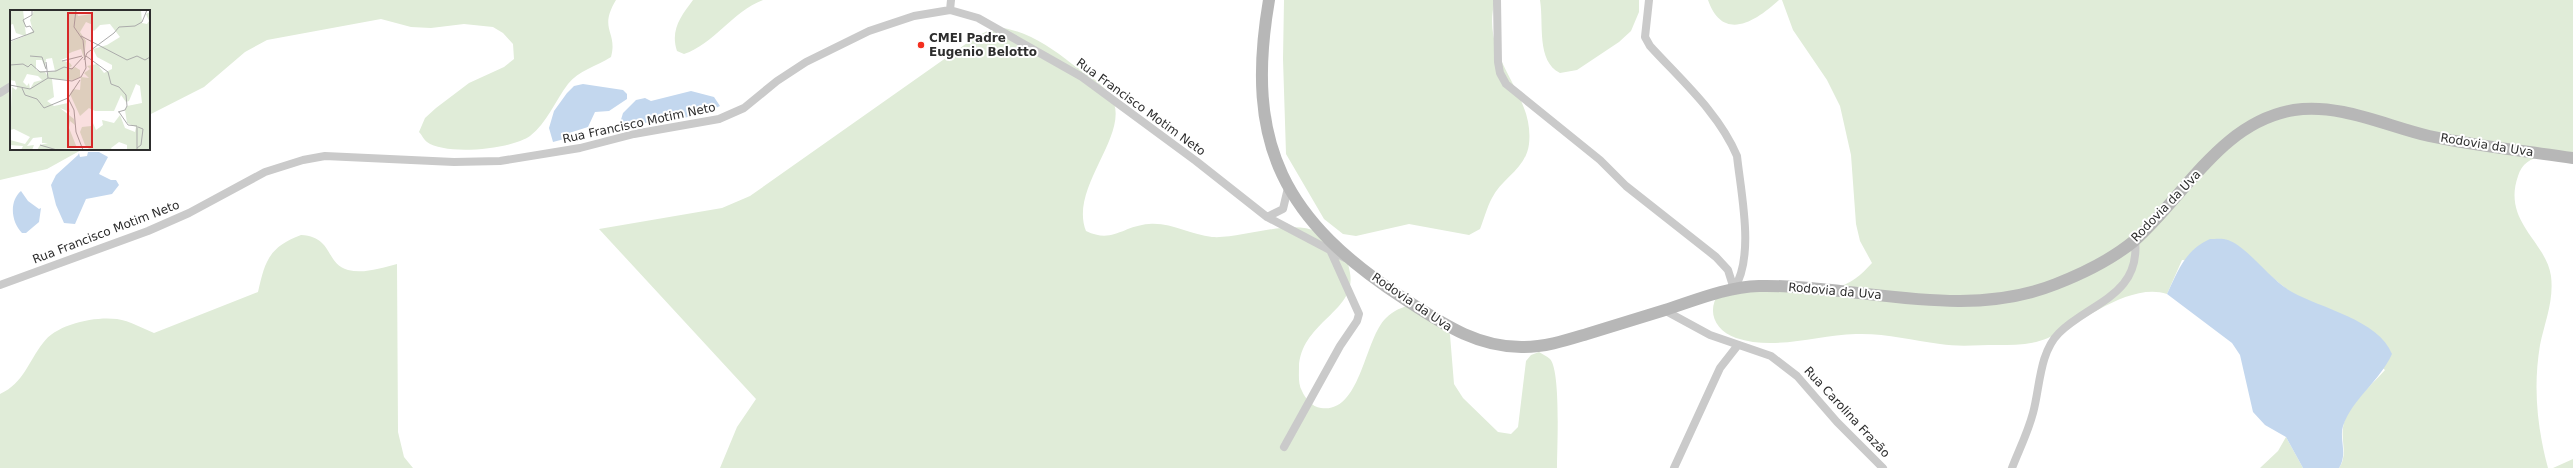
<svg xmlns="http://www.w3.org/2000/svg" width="2573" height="468" viewBox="0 0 2573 468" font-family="'DejaVu Sans',sans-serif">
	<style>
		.green { fill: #e0ecd8 }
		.water { fill: #c3d7ee }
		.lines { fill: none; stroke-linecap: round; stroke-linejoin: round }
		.street { stroke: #cacaca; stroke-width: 8 }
		.secondary { stroke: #b7b7b7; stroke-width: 12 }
		.poi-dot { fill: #f42f1f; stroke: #fff; stroke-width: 1.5 }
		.labels { text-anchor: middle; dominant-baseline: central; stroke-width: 4; stroke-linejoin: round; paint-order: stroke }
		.poi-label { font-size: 12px; font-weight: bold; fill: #2d2d2d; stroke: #fff; text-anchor: start }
		.street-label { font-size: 12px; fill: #2d2d2d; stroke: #fff }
		.inset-road { fill: none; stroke: #ababab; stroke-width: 1 }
		.view { fill: #d62828; fill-opacity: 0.15; stroke: #d62828; stroke-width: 2 }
		.inset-edge { fill: none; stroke: #2d2d2d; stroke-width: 2 }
	</style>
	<rect width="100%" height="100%" fill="#fff"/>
	<path class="green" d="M 0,0 L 616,0 C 598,30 618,31 611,57 C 597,66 578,71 568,84 C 555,101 547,123 530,136 C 512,149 446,156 427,142 C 424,140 422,135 419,132 L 425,118 L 436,108 L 469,83 L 504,67 L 514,59 L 513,44 L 503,33 L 493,27 L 464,24 L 431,28 L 411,27 L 381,19 L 267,40 L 245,52 L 204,87 L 149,115 L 149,11 L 11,11 L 11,149 L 83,149 L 47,169 L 0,180 Z
		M 693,0 L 763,0 C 732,12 714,44 684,54 L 677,51 C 670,30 681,16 693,0 Z
		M 1284,0 L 1495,0 C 1479,60 1535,91 1529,144 C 1526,169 1502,178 1492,198 C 1487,207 1484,219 1480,229 L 1469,235 L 1409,224 L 1356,236 L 1343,234 L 1324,219 L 1286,154 L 1283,59 Z
		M 1540,0 L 1639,0 L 1639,12 L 1631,31 L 1619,42 L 1577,70 L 1560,73 C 1536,61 1544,24 1540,0 Z
		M 1708,0 L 1779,0 C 1756,21 1723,43 1708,0 Z
		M 1782,0 L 2573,0 L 2573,155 C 2553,155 2525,152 2518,176 C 2502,222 2546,241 2551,276 C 2554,301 2545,321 2540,345 C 2533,387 2537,427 2548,468 L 2339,468 C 2348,455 2341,442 2343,428 C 2345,407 2371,386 2385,370 L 2261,268 L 2182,260 L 2167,294 C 2129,282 2081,323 2048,338 C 2032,345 2014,345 1997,345 C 1978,345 1958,347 1940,344 C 1911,340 1885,333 1856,334 C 1816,335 1775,351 1736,338 C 1715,331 1706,311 1719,293 L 1835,288 C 1851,284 1861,275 1872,263 L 1860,241 L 1856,224 L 1851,155 L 1840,106 L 1827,80 L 1793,30 Z
		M 996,27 C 1026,30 1049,46 1072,64 C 1085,73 1101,82 1110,95 C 1135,131 1068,186 1086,231 C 1113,244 1122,226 1149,224 C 1171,222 1191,235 1212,237 C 1243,239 1291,218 1317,232 C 1325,237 1335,247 1342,254 C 1347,259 1349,266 1350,273 C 1357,311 1301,322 1299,367 C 1299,375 1298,384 1302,391 C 1305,398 1312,407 1321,408 C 1361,414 1364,339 1386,318 C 1394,310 1402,307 1412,305 L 1444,322 L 1450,335 L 1454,384 L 1463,398 L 1498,432 L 1511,434 L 1518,427 L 1526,361 L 1531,355 L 1539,352 C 1542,354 1547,356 1550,359 C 1561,371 1557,448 1557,468 L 720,468 L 737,427 L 756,399 L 599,229 L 722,208 L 750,196 L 977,36 Z
		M 301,235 C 334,237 325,264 348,270 C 364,274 381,268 397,264 L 398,432 L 404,457 L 413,468 L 0,468 L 0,394 C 24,383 28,362 43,343 C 56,324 95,316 117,319 C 130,321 142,328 154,333 L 258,292 C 265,261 269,247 301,235 Z
		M 2286,437 L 2303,468 L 2260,468 L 2278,451 Z
		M 2573,459 L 2573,468 L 2553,468 Z"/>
	<path class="water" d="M 583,84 L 623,90 L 627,94 L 627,99 L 609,111 L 595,112 L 588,127 L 569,133 L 568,138 L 553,142 L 549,128 L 554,111 L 567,93 L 574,86 Z
		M 691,91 L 714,97 L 720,106 C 697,118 675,119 650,122 C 641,123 633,128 623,127 L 620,123 L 623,113 L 636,100 L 645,98 L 651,101 Z
		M 88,152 L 99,152 L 108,157 L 99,174 L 111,180 L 116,180 L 119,185 L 112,194 L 86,199 L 75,224 L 64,223 L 56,205 L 51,185 L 56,175 L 78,155 L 79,153 L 80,157 L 87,156 Z
		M 21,191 L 28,201 L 39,209 L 41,208 L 39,222 L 26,233 L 22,233 C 11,222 9,201 21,191 Z
		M 2210,239 C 2215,239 2223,238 2228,240 C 2248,247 2270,280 2292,292 C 2320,308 2379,320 2392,354 C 2379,382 2352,399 2343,426 C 2339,439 2348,454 2339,468 L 2303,468 L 2286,437 L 2265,425 L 2253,412 L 2240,355 L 2232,343 L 2167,294 C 2178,271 2185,250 2210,239 Z"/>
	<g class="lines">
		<path class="street" d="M 1497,0 L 1498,62 L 1500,73 L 1506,84 L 1600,160 L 1626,186 L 1716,257 L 1728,270 L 1734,289
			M 1649,0 L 1645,37 L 1650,46 C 1681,80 1719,113 1737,156 C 1741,194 1755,256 1734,289
			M 950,10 L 951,0
			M 0,93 L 11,86
			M 1267,217 L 1283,209 L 1288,188
			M 0,285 L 148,231 L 189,213 L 265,172 L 303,160 L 325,156 L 454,162 L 500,161 L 580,148 L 634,134 L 719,119 L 744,108 L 777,81 L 806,62 L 869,31 L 914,16 L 950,10 L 978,18 L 1082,77 L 1196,161 L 1267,217 L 1345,258
			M 1664,310 L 1710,335 L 1771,356 L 1797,376 L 1837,422 L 1883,468
			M 1284,447 L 1340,346 L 1357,321 L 1359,314 L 1331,252
			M 1674,468 L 1720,368 L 1738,345
			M 2012,468 C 2019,450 2028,432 2033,413 C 2040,388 2039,353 2059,333 C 2089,303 2141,296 2135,240"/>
		<path class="secondary" d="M 1269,0 C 1244,145 1284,221 1406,300 C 1443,324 1478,348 1524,347 C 1546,347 1567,340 1587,334 C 1613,326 1639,318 1665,310 C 1696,300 1726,287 1759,286 C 1857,284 1961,322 2056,284 C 2084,273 2111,260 2134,241 C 2185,196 2221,122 2294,110 C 2340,103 2386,126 2429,136 C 2476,146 2525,151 2573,158"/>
	</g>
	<circle class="poi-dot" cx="921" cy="45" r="4"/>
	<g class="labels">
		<g class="poi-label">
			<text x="929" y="38">CMEI Padre<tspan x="929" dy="14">Eugenio Belotto</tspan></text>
		</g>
		<g class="street-label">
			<text transform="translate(1141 107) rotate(36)">Rua Francisco Motim Neto</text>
			<text transform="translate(639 123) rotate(-12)">Rua Francisco Motim Neto</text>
			<text transform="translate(2487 145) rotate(9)">Rodovia da Uva</text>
			<text transform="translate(2166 206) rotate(-46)">Rodovia da Uva</text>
			<text transform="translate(106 232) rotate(-21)">Rua Francisco Motim Neto</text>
			<text transform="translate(1835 291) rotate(5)">Rodovia da Uva</text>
			<text transform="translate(1412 302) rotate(34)">Rodovia da Uva</text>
			<text transform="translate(1847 412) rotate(47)">Rua Carolina Frazão</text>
		</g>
	</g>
	<g transform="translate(10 10)">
		<rect width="140" height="140" fill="#fff"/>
		<path d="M 0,0 L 13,0 L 16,25 L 23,21 L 20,10 L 24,0 L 66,0 L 68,6 L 82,4 L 81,0 L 131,0 L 132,13 L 137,14 L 139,11 L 136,4 L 140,2 L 140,140 L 117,140 L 117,135 L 109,132 L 101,138 L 102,140 L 80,140 L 75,135 L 70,122 L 72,117 L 81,116 L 83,113 L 86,120 L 93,115 L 92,110 L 104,113 L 110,105 L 115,118 L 125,122 L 126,117 L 117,113 L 115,100 L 117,96 L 132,93 L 130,76 L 126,74 L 119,91 L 116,92 L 111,85 L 104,101 L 85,101 L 79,98 L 70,106 L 60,84 L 63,79 L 70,80 L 71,67 L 79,68 L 74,63 L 80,59 L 77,56 L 87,54 L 94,63 L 102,59 L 102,55 L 87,47 L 83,39 L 97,35 L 110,27 L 100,14 L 90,15 L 84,21 L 81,18 L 83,15 L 76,12 L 70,22 L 76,31 L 74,48 L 71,39 L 62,42 L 58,44 L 59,47 L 51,50 L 60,53 L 62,56 L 57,59 L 65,57 L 70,60 L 70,67 L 64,70 L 42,69 L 44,87 L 37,91 L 44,96 L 58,93 L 60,102 L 50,98 L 64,109 L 65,115 L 60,111 L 59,118 L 67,138 L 27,140 L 30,135 L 38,133 L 32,133 L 32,127 L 23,128 L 17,136 L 24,135 L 22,140 L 11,140 L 13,136 L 0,135 L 0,130 L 15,134 L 20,127 L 4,119 L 0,120 L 2,77 L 6,80 L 7,78 L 5,71 L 0,70 L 0,32 L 15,26 L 6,23 L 3,14 L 0,15 ZM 42,48 L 45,61 L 38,62 L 37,65 L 35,62 L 26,60 L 26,50 L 32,50 L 35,58 L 36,49 ZM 17,64 L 28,66 L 32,70 L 24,72 L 20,79 L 19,73 L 17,76 L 13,72 Z" fill="#e0ecd8" fill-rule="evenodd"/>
		<path class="inset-road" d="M 71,26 L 117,50 L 127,46 L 135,50 L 140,47M 0,31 L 24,22 L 20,16 L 16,17 L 13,10 L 22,5 L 22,0M 20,46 L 32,47 L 36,59M 76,46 L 98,62 L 101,74 L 109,77 L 116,85 L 117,96 L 115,100 L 108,102M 74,50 L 77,43 L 104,23 L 109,17 L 125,16 L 132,12 L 137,0M 52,51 L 72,46M 36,52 L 38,68M 0,55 L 13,54 L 18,57 L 21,54 L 30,62 L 46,61 L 54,57 L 62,59 L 73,47M 70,70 L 58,88 L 64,100 L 66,122 L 73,140M 0,75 L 20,79 L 38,68 L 62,71 L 71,67 L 76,58 L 73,30 L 64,17 L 66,0M 12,78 L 15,85 L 27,89 L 34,98 L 58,88M 109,102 L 118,115 L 127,116 L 127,140M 30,135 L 47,140M 127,138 L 131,135 L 133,119 L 128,117"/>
		<path class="view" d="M 58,3 L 82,3 L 82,137 L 58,137 Z"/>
		<rect width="140" height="140" class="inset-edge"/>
	</g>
</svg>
